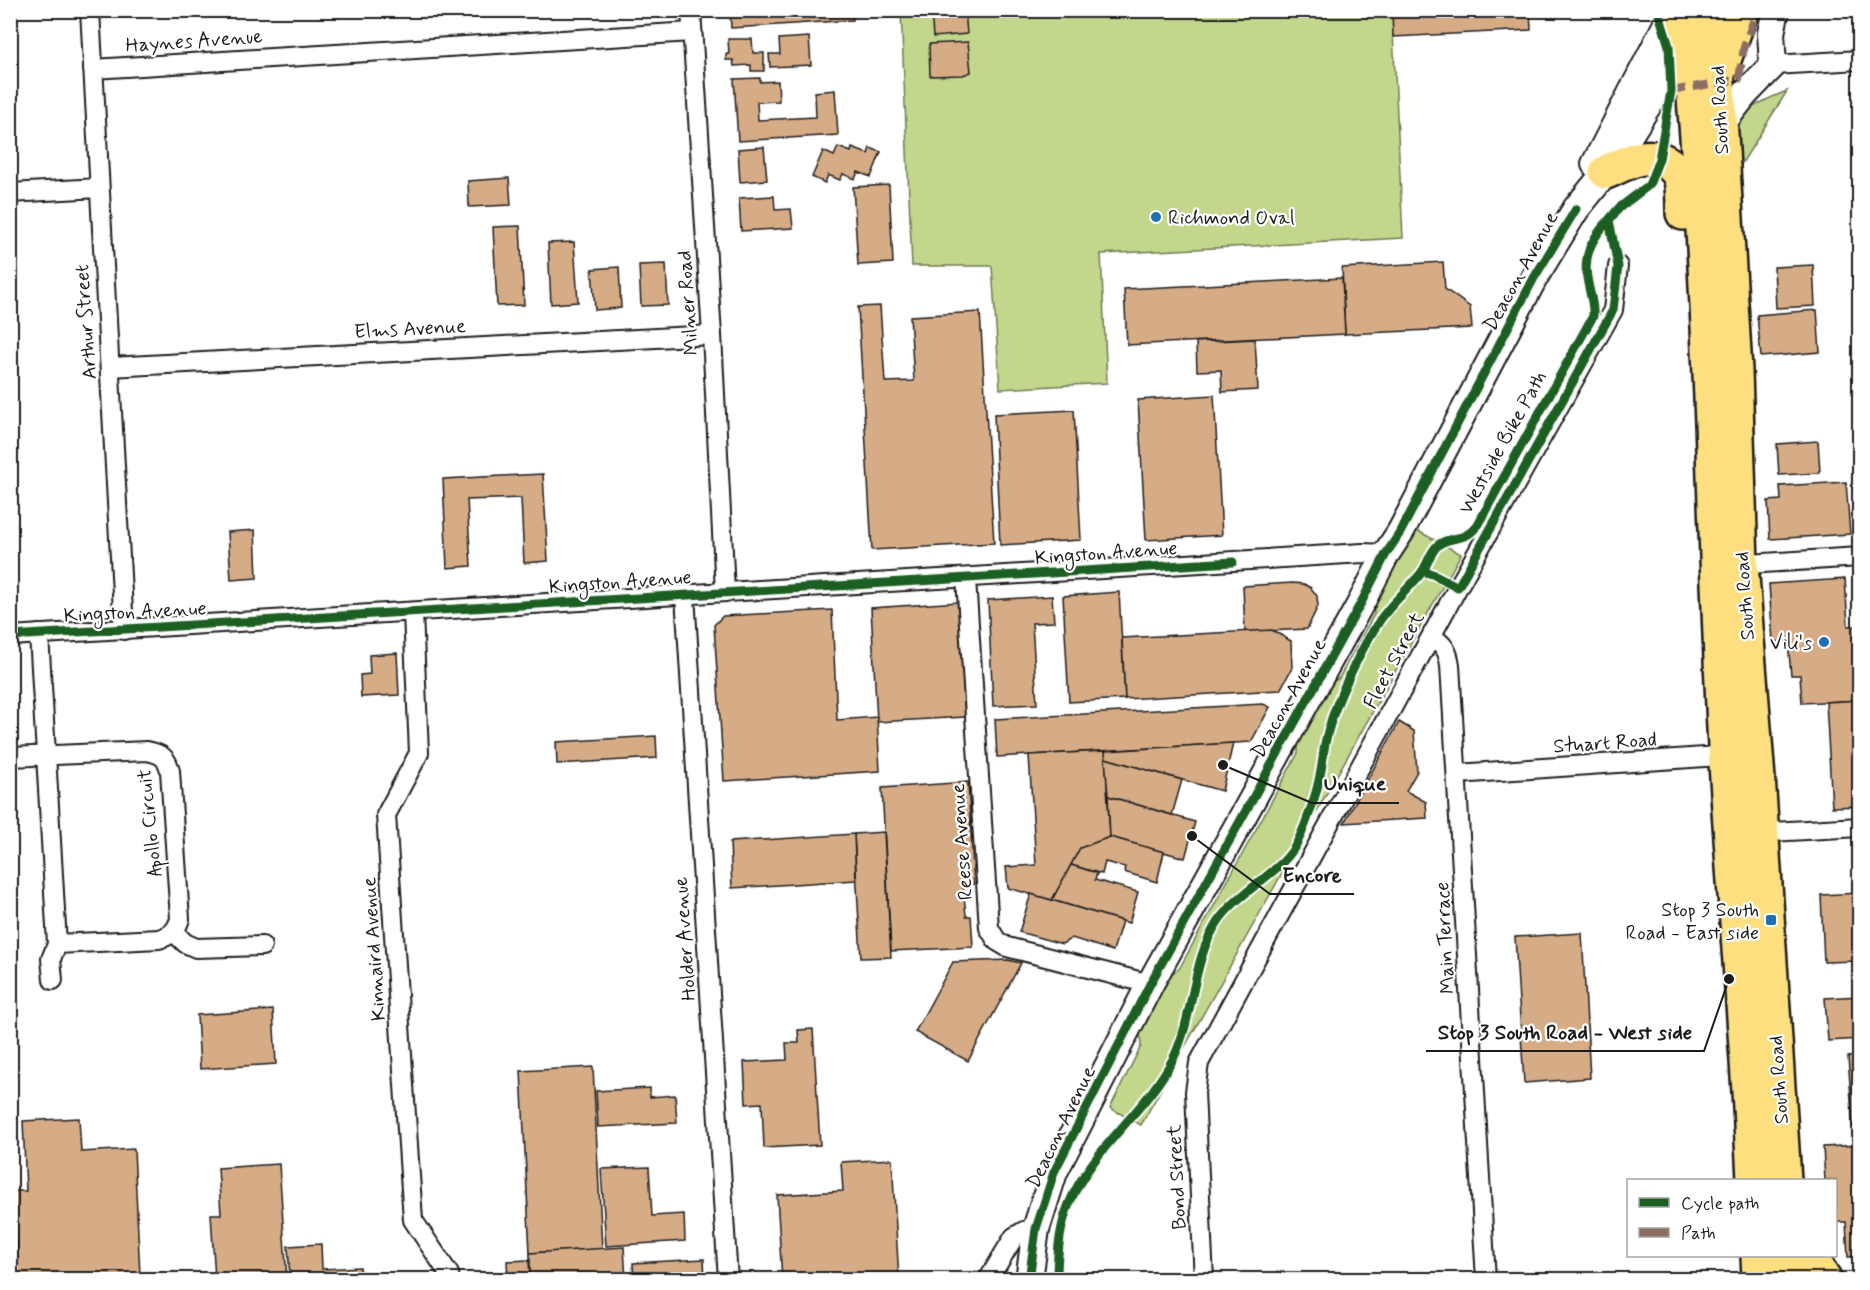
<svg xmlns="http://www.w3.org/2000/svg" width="1870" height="1290" font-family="Mynerve,sans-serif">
  <rect width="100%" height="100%" fill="#fff"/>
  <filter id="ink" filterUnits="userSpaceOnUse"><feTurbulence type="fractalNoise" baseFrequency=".0167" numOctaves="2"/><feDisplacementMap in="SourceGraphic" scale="12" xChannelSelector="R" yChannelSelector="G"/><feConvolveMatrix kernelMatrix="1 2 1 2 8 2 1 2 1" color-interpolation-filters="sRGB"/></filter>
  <g filter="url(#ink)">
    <!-- green -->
    <g fill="#c2d78c" stroke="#6f7a54" stroke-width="1.5">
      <path d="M901 11H1392L1403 238 1101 254 1107 383 1000 389 992 266H912Z"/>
      <path d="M1787 91 1739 168C1738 158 1734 145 1736 135 1740 108 1765 100 1787 91Z"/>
      <path d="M1416 530 1461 554 1141 1125 1110 1108 1141 1046 1140 1032 1167 976 1179 969 1298 753V738L1328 685 1339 678 1374 614V601Z"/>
    </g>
    <!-- building -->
    <g fill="#d6ac87" stroke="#1c1c1c" stroke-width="1.5">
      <path d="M730 10H852L853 20 731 28Z"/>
      <path d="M931 10H965L967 34 933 37Z"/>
      <path d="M1392 10H1530L1531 30 1393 37Z"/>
      <path d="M809 37 811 65 770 67 769 54H780L779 39Z"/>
      <path d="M728 39H752L753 53H764V71H751V65L734 66 733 60H726V54H729Z"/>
      <path d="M968 42 971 72 963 75 930 76 929 44Z"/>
      <path d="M760 78V82L778 81 779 101 757 102 758 120 816 117 815 92 835 90 838 135 738 141 734 79Z"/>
      <path d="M764 147 767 180 740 182 738 149Z"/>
      <path d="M838 147 851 152 852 148 868 154 870 148 881 152 871 177 858 172 855 179 843 174 840 180 828 175 825 183 812 177 823 151 834 156Z"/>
      <path d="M509 178 511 205 469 207 468 181Z"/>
      <path d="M889 185 893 263 858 265 853 187Z"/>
      <path d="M774 196 775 210 791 209 793 228 741 231 739 198Z"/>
      <path d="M520 226 524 305 497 306 493 227Z"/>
      <path d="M574 242 578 302 551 304 548 243Z"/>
      <path d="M1443 262 1445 289 1470 307 1472 328 1345 334 1342 268Z"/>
      <path d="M666 264 668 305 641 306 639 265Z"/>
      <path d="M1813 265 1815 306 1776 308 1774 267Z"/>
      <path d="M619 267 621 308 595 310 592 269Z"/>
      <path d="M1342 278 1345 334 1127 345 1124 289Z"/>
      <path d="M880 306 885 382 914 381 910 316 980 312 994 543 872 550 858 307Z"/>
      <path d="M1817 310 1820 352 1761 357 1757 315Z"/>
      <path d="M1255 339 1258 390 1222 392 1221 370 1197 371 1196 342Z"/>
      <path d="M1214 395 1222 535 1146 540 1138 400Z"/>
      <path d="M1074 410 1081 540 1000 545 994 414Z"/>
      <path d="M1818 441 1820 473 1779 475 1777 444Z"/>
      <path d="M543 474 548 561 524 563 521 498 467 500 471 566 447 568 443 479Z"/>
      <path d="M1846 482 1850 534 1770 539 1768 501 1781 500 1780 486Z"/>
      <path d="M255 530 257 578 231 580 228 532Z"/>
      <path d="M1845 579 1848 626H1860V700L1802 703 1800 675H1791L1788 641 1773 642 1769 584Z"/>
      <path d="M1293 583 1304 584 1311 588 1317 596 1318 606 1307 629 1245 632 1243 586Z"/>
      <path d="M1119 592 1125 699 1069 702 1063 596Z"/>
      <path d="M1052 596 1054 622 1032 623 1037 704 993 706 988 600Z"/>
      <path d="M959 602 965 717 877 722 871 608Z"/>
      <path d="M832 610 837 720 877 717 880 771 724 781 714 625 723 616Z"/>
      <path d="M1272 630 1291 641 1292 668 1280 690 1125 699 1122 638Z"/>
      <path d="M397 653 399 695 361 697 360 675 370 674 369 655Z"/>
      <path d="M1860 700V806L1832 807 1826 702Z"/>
      <path d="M1263 704 1270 707 1251 742 997 757 995 719Z"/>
      <path d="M1399 722 1414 731 1417 771 1406 791 1426 802 1427 818 1344 823Z"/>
      <path d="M656 736 657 758 557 764 556 742Z"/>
      <path d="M1233 743 1222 791 1105 758V751Z"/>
      <path d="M1105 751 1110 837 1080 848 1052 900 1008 888 1006 867 1036 865 1029 755Z"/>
      <path d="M1105 758 1182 780 1172 815 1108 796Z"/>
      <path d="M968 782 974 884H963L966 916H971L973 947 891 951 882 788Z"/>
      <path d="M1108 796 1195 822 1185 858 1110 837Z"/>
      <path d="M884 832 891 957 861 958 854 834Z"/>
      <path d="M854 834 856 880 732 888 730 842Z"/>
      <path d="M1110 837 1164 852 1157 882 1124 872 1125 867 1105 862 1102 874 1071 865 1080 848Z"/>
      <path d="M1071 865 1097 873 1095 880 1138 892 1129 923 1052 900Z"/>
      <path d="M1860 893V961L1824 962 1821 895Z"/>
      <path d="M1031 894 1122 921 1113 951 1072 938 1062 944 1019 932Z"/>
      <path d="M1582 933 1590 1078 1524 1083 1515 937Z"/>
      <path d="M1008 960 1021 963 968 1061 915 1032 953 962Z"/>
      <path d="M1860 996V1039L1828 1041 1825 998Z"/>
      <path d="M273 1010 276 1064 200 1069 197 1015Z"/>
      <path d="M813 1029 820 1145 764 1148 762 1103 746 1104 744 1062 787 1060 786 1043H799L798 1030Z"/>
      <path d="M1860 1056V1127H1853L1848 1057Z"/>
      <path d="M593 1067 602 1249 530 1253 521 1071Z"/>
      <path d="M650 1088V1097L675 1095 677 1123 598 1127 596 1091Z"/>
      <path d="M79 1118 81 1152 134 1149 140 1276 19 1280 14 1191H26L23 1121Z"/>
      <path d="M1860 1145V1256L1848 1257 1846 1222H1836V1180H1825L1823 1147Z"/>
      <path d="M892 1159 899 1280H782L777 1195 843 1191 841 1162Z"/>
      <path d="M279 1164 287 1280H215L211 1214H221L218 1168Z"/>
      <path d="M649 1167 652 1216 684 1214 685 1241 606 1246 601 1169Z"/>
      <path d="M321 1244 322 1269 360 1267 361 1280H290L288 1246Z"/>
      <path d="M624 1247 626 1280H530V1253Z"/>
      <path d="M704 1259 705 1280H634L633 1263Z"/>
      <path d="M529 1260 530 1280H508L507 1261Z"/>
    </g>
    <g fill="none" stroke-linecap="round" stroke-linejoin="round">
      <!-- street casing -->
      <g stroke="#1c1c1c" stroke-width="22">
        <g id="street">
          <path d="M90 10 124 630"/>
          <path d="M691 10 712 335 725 592"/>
          <path d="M1773 65 1860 60"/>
          <path d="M93 69 692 32"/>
          <path d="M10 193 99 188"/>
          <path d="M110 367 712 335"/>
          <path d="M1733 565 1860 557"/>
          <path d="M966 579 989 928 997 941 1007 947 1150 984"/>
          <path d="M685 595 728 1280"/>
          <path d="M413 613 419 753 386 815 413 1220 449 1274 450 1280"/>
          <path d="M39 634 57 944 51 959 53 980"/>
          <path d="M10 636 1363 553 1386 554"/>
          <path d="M1432 637C1444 644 1448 651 1450 665L1486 1280"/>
          <path d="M10 757 147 751C161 754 167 757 170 771L180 919C176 931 172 935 159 939L57 944"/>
          <path d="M1457 774 1734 755"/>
          <path d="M1753 833 1860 827"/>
          <path d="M174 932 185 943 196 948 262 946"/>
          <path d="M988 1280 1014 1237 1024 1231 1036 1229"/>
          <path d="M1204 1280 1195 1092 1199 1063 1458 587 1613 310 1618 266"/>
        </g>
      </g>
      <!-- secondary casing -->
      <g stroke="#1c1c1c" stroke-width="30">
        <g id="secondary">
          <path d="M1720 126 1744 95 1773 65 1771 33 1776 10"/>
          <path d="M1595 164 1674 10"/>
          <path d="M1029 1280 1036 1229 1054 1172 1150 984 1362 601 1386 554 1401 531 1534 278 1576 209 1606 172 1670 70 1684 29"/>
        </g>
      </g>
      <!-- highway casing -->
      <g stroke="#1c1c1c" stroke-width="38">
        <g id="highway">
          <path d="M1684 10C1686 40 1691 69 1694 98 1711 308 1714 518 1724 728 1732 879 1747 1029 1754 1180"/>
          <path d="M1711 10 1718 83 1735 370 1741 564 1759 791 1784 1180"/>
          <path d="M1722 65 1742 10"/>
          <path d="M1606 172C1626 163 1649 149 1669 164 1675 168 1679 173 1681 179 1683 190 1683 202 1683 213"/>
          <path d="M1758 1256 1759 1280"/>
          <path d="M1789 1256 1791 1280"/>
          <path d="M1810 1256 1825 1280"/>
        </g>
      </g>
      <!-- street -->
      <use href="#street" stroke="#fff" stroke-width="18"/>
      <!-- secondary -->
      <use href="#secondary" stroke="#fff" stroke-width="26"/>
      <!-- highway -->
      <use href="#highway" stroke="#fedf80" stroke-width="33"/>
      <!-- quiet -->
      <path stroke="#8d6e63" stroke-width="8" stroke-dasharray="15 8" stroke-linecap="butt" d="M1671 91 1739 79 1744 47 1757 10"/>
      <!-- cycleway casing -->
      <g stroke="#fff" stroke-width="13">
        <g id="cycleway">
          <path d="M1423 571 1435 575 1458 587 1613 310 1618 266 1609 220 1619 208 1649 185 1659 159 1671 91 1669 46 1659 14 1660 10"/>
          <path d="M10 636 1233 562"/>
          <path d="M1029 1280 1036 1229 1054 1172 1150 984 1362 601 1386 554 1401 531 1534 278 1576 209"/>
          <path d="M1057 1280C1057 1254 1059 1228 1069 1204 1092 1148 1147 1111 1174 1057 1195 1013 1191 960 1219 920 1239 892 1278 874 1294 848 1304 832 1317 793 1320 775 1323 763 1323 751 1326 739 1334 704 1360 650 1380 620 1393 601 1409 589 1422 572 1428 564 1430 552 1438 545 1452 534 1462 544 1477 526L1593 316C1594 305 1590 294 1588 283 1582 257 1591 239 1609 220"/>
        </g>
      </g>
      <!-- cycleway -->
      <use href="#cycleway" stroke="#1b5e20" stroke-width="9"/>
    </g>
  </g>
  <!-- markers -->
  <g fill="#1f6fb2" stroke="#fff" stroke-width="2">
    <circle cx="1156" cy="217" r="6"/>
    <circle cx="1824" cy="642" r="6"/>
    <rect x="1765" y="914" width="12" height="12" rx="3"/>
  </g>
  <g text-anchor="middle" stroke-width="4.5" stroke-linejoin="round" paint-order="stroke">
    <!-- street labels -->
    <g font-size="20" fill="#1c1c1c" stroke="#fff">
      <text transform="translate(194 40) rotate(-4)" y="7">Haynes Avenue</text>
      <text transform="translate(1719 110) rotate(-93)" y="7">South Road</text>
      <text transform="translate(1520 271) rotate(-61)" y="7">Deacon Avenue</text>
      <text transform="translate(687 303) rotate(-94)" y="7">Milner Road</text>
      <text transform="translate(85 322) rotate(-94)" y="7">Arthur Street</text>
      <text transform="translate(410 328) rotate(-3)" y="7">Elms Avenue</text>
      <text transform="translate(1502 442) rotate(-61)" y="7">Westside Bike Path</text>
      <text transform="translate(1106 552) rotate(-4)" y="7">Kingston Avenue</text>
      <text transform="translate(620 581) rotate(-4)" y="7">Kingston Avenue</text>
      <text transform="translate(1744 596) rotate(-94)" y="7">South Road</text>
      <text transform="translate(135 611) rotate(-3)" y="7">Kingston Avenue</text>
      <text transform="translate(1393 660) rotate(-62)" y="7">Fleet Street</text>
      <text transform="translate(1288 698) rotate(-61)" y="7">Deacon Avenue</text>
      <text transform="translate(1605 742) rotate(-4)" y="7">Stuart Road</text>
      <text transform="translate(149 823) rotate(-96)" y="7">Apollo Circuit</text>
      <text transform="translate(961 842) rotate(-94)" y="7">Reese Avenue</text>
      <text transform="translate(1444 938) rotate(-93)" y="7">Main Terrace</text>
      <text transform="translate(684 939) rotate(-94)" y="7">Holder Avenue</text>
      <text transform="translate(373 949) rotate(-94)" y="7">Kinnaird Avenue</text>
      <text transform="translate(1778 1080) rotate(-94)" y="7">South Road</text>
      <text transform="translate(1060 1127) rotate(-64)" y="7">Deacon Avenue</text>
      <text transform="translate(1176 1177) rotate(-93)" y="7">Bond Street</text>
    </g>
    <!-- poi labels -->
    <g font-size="20" fill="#1c1c1c" stroke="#fff" text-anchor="end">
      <text x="1168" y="224" text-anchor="start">Richmond Oval</text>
      <text x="1812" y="649">Vili's</text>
      <text x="1759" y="916">Stop 3 South<tspan x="1759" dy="23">Road - East side</tspan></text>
    </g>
  </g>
  <!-- callouts -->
  <path fill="none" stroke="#1c1c1c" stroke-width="2" d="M1223 765L1312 803H1399M1192 836L1270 894H1354M1729 979L1704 1051H1426"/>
  <g fill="#1c1c1c" stroke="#fff" stroke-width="2">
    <circle cx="1223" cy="765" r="6"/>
    <circle cx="1192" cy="836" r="6"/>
    <circle cx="1729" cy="979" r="6"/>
  </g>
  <g font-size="21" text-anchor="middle" font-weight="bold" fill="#1c1c1c" stroke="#fff" stroke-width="4.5" stroke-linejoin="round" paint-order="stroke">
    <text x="1355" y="790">Unique</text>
    <text x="1312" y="882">Encore</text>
    <text x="1565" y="1039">Stop 3 South Road - West side</text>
  </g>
  <!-- margin -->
  <rect width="1870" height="1290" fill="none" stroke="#fff" stroke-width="36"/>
  <rect x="18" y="18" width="1834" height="1254" fill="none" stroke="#1c1c1c" stroke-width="2" filter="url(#ink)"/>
  <!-- legend -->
  <rect x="1627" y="1179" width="210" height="78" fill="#ffffff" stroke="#a4a4a4" stroke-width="1.5"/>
  <rect x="1639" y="1198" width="30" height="9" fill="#1b5e20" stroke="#a4a4a4" stroke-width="1.5"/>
  <text x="1681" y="1209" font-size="18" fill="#1c1c1c">Cycle path</text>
  <rect x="1639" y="1228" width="30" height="9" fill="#8d6e63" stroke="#a4a4a4" stroke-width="1.5"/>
  <text x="1681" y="1239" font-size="18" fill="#1c1c1c">Path</text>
</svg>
